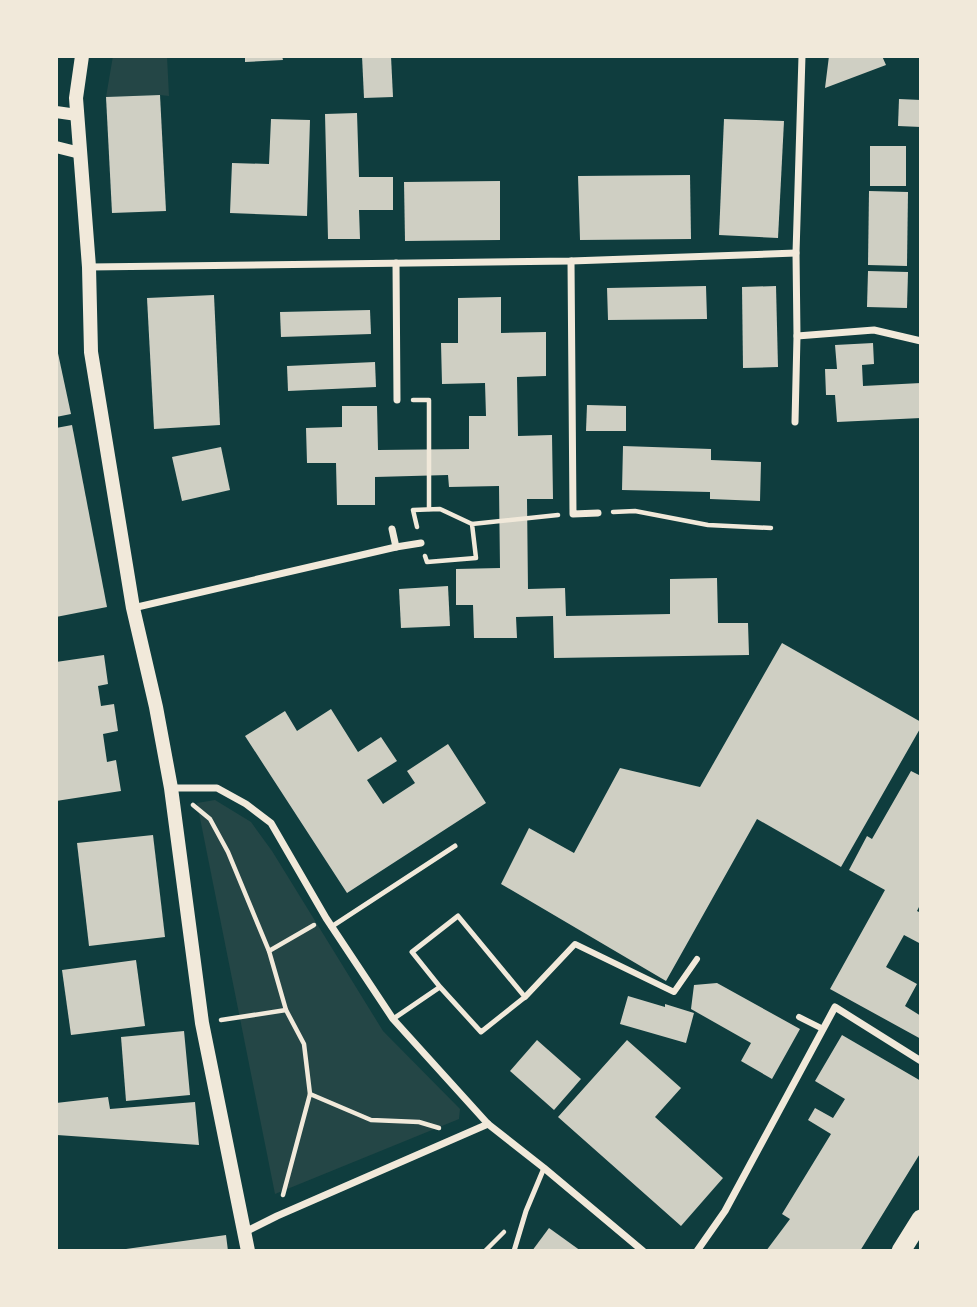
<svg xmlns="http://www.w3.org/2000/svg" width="977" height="1307" font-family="'Open Sans',sans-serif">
  <rect width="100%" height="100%" fill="#0f3d3e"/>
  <!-- green -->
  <g fill="#244646">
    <path d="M113 56H167L169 96 160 95 106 97Z"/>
    <path d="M215 800 251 822 272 851 383 1031 460 1109 459 1119 275 1194 197 803Z"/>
  </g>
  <!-- building -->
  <g fill="#cfcfc3">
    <path d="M245 56H282L283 60 245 62Z"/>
    <path d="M362 56H391L393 97 364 98Z"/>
    <path d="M829 56H852V57L855 56H882L886 65 825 88Z"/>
    <path d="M160 95 166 211 112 213 106 97Z"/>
    <path d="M899 99 921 100V127L898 126Z"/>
    <path d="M357 113 359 177H393V210H359L360 239H328L325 114Z"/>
    <path d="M271 119 310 120 307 216 230 213 232 163 269 164Z"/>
    <path d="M724 119 784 121 778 238 719 235Z"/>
    <rect x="870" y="146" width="36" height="40"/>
    <path d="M690 175 691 239 580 240 578 176Z"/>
    <path d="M500 181V240L405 241 404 182Z"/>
    <path d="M869 191 908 192 907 266 868 265Z"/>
    <path d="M868 271 908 272 907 308 867 307Z"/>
    <path d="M706 286 707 319 608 320 607 288Z"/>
    <path d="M776 286 778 367 743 368 742 287Z"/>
    <path d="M214 295 220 425 154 429 147 298Z"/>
    <path d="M501 297V333L546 332V376L517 377 518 436 552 435 553 499H527L528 589 565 588 566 616 670 614V579L717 578 718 623H748L749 655 554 658 553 616 516 617 517 638H474L473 605H456V569L500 568 499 486 449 487 448 475 375 477V505H337L336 463H307L306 428 342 427V406H377L378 450 469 449V416H486L485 383 442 384 441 343H458V298Z"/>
    <path d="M370 310 371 334 281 337 280 312Z"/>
    <path d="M873 343 874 364 862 365 863 386 921 383V418L837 422 835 395H826L825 369H837L835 345Z"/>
    <path d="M56 344 71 414 56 417Z"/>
    <path d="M375 362 376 387 288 391 287 366Z"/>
    <path d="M587 405 626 406V431H586Z"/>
    <path d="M72 425 107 607 56 617V428Z"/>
    <path d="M623 446 711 449V460L761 462 760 501 710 499V492L622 490Z"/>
    <path d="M221 447 230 490 182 501 172 457Z"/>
    <path d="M448 586 450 626 401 628 399 589Z"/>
    <path d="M782 643 921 722V727L841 867 757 819 666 981 501 884 529 828 574 853 620 768 700 787Z"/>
    <path d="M104 655 108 684 98 686 101 706 114 704 118 731 103 734 107 762 116 760 121 791 56 801V662Z"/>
    <path d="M331 709 358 752 381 737 397 761 367 780 383 804 415 783 407 771 448 744 486 803 347 893 245 736 285 711 297 731Z"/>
    <path d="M911 771 921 776V861L919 865 921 866V903L917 911 921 913V944L904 935 886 967 917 984 905 1006 921 1016V1039L830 989 885 890 849 870 867 836 872 839Z"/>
    <path d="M153 835 165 937 89 946 77 843Z"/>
    <path d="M136 960 145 1026 71 1035 62 970Z"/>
    <path d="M717 983 800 1029 772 1079 741 1061 751 1043 691 1009 694 985Z"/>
    <path d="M628 996 665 1007V1004L694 1013 686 1043 620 1024Z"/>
    <path d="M184 1031 190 1095 126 1101 121 1037Z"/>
    <path d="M842 1035 921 1081V1152L860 1251H766L790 1219 782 1214 831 1134 808 1120 815 1108 833 1118 845 1099 815 1081Z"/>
    <path d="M537 1040 581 1079 554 1110 510 1071Z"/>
    <path d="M627 1040 681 1088 655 1117 723 1178 681 1226 558 1117Z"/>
    <path d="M108 1097 110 1109 195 1102 199 1145 57 1135 56 1103Z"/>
    <path d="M549 1228 581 1251H532Z"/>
    <path d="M226 1235 228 1251H126V1249Z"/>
  </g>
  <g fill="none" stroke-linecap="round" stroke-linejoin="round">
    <!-- path -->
    <g stroke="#f1e9da" stroke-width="4.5">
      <path d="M413 400H429V509"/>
      <path d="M613 512 635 511 708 525 771 528"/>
      <path d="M417 527 413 510 440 509 472 524"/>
      <path d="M425 556 427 562 476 558 472 524 558 515"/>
      <path d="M193 805 210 819 228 852 269 951 286 1010 304 1044 310 1094 283 1195"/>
      <path d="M269 951 314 925"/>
      <path d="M221 1020 286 1010"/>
      <path d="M310 1094 371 1120 419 1122 439 1128"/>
      <path d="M485 1251 504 1232"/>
    </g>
    <!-- service -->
    <g stroke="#f1e9da" stroke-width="5">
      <path d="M331 927 455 846"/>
      <path d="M393 1019 440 987 412 952 458 916 525 997 481 1032 440 987"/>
      <path d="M514 1251 526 1211 544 1168"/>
    </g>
    <!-- pedestrian -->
    <g stroke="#f1e9da" stroke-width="6">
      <path d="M525 997 575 944 674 992 697 959"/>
      <path d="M799 1017 823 1029"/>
    </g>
    <!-- minor -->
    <g stroke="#f1e9da" stroke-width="7">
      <path d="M571 261 573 514 598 513"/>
      <path d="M396 263 397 400"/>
      <path d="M89 267 571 261 796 253"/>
      <path d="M797 336 874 330 921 341"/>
      <path d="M795 422 797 336 796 253 802 56"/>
      <path d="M392 529 396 547"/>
      <path d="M133 608 396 547 421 543"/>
      <path d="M171 788H217L246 804 271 823 326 918 393 1019 488 1124 544 1168 643 1251"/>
      <path d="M245 1232 277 1216 488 1124"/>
      <path d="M697 1251 725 1211 835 1007 921 1061"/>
    </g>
    <!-- tertiary -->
    <g stroke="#f1e9da" stroke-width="12">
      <path d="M56 112 77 115"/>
      <path d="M56 147 80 153"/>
    </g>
    <!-- secondary -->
    <path stroke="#f1e9da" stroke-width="14" d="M82 56 76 98 89 267 91 352 133 608 156 707 171 788 202 1023 248 1251"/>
    <!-- trunk -->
    <path stroke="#f1e9da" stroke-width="19" d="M901 1251 921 1219"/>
  </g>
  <!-- border -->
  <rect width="977" height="1307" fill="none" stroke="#f1e9da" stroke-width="116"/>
</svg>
